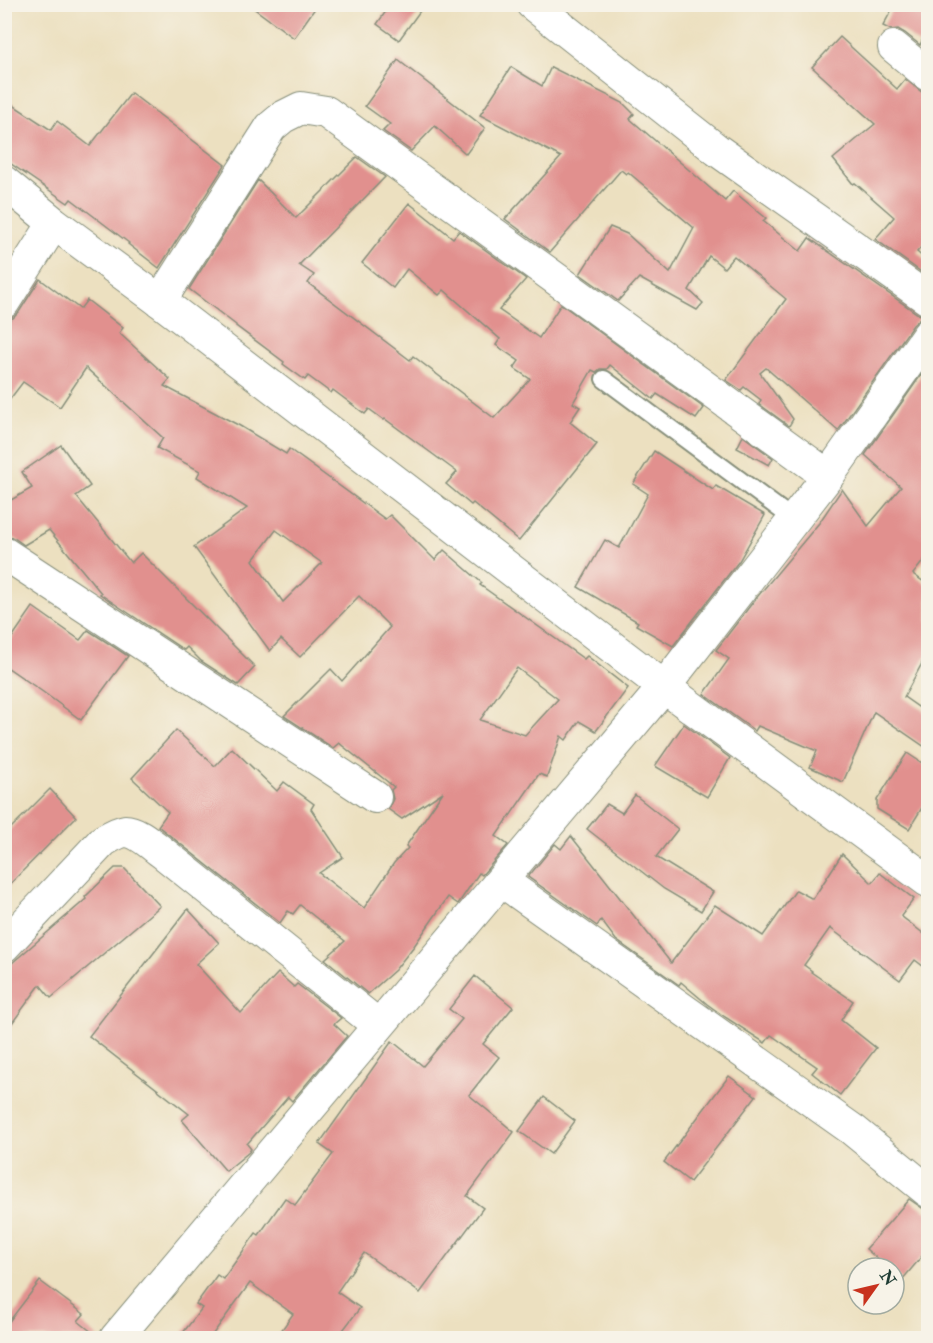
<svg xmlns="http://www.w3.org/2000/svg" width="933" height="1343" font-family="'IM FELL Double Pica',serif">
  <rect width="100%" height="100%" fill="#f7f3e8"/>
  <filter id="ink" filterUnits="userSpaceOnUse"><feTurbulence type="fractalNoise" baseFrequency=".0167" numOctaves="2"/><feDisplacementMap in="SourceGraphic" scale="12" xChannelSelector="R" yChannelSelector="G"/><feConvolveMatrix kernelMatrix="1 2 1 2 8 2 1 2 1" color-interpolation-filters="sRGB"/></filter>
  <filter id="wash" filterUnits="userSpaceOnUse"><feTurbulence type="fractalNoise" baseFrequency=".008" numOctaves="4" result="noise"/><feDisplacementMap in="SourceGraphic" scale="24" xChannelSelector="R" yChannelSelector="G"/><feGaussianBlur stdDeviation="1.35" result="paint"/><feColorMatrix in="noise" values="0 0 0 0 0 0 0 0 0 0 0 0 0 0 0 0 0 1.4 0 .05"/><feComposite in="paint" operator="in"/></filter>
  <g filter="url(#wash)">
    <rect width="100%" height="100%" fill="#ece0c0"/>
    <g id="blocks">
      <!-- building -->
      <g fill="#e1908e" fill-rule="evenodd">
        <path d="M248 4H318L294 38Z"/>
        <path d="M391 4H425L399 40 377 24Z"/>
        <path d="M895 4H928V28L920 45 905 33 898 29 891 30 883 26Z"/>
        <path d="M840 37 897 89 905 79 928 97V239L917 252 928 262V269L924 274 875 239 894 217 855 183 853 184 833 159 875 124 812 67Z"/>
        <path d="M398 60 485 128 466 154 435 126 411 151 383 131 390 124 365 106Z"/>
        <path d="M511 67 542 86 551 67 623 103 634 114 630 119 725 201 733 191 766 218 763 221 800 251 809 238 918 314 928 317 920 319 913 325 838 431 766 368 760 373 793 419 789 426 759 404 761 400 744 387 741 390 726 380 786 299 734 256 724 268 709 256 689 290 703 303 697 310 639 278 618 301 580 274 610 227 627 234 670 273 694 228 628 172 626 174 621 170 550 252 505 219 561 157 480 115Z"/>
        <path d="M131 93 225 165 159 268 128 244 129 243 71 199 68 203 4 159V99L51 130 57 121 90 146Z"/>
        <path d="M357 157 385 177 299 265 314 275 308 283 410 360 413 356 494 418 530 379 514 368 519 361 496 345 500 339 444 290 439 295 407 269 393 288 362 263 409 203 453 238 459 231 526 279 499 310 539 338 561 304 704 408 696 419 657 394 653 399 610 365 607 369H600L596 372 592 370 573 403 580 407 570 422 597 444 519 541 473 503 471 505 446 484 457 472 385 419 384 420 369 409 365 414 333 390 331 393 308 376 305 380 283 364 284 362 236 326V325L189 289 258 180 296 218Z"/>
        <path d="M40 279 80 309 87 300 123 328 119 333 170 379 164 386 240 426 286 454 289 449 385 519 390 515 435 560 444 550 482 583 480 585 584 659 587 656 628 688 596 731 579 721 566 740 561 736 547 777 539 774 496 836 508 845 482 875 479 873 458 904 448 897 414 946 395 970 368 994 325 959 345 941 300 905 293 914 288 911 280 923 158 826 168 812 132 778 176 730 215 766 232 748 277 791 284 782 314 804 311 809 343 857 319 873 364 908 394 863 408 848 406 846 443 792 402 819 388 809 393 799 391 790 394 787 339 743 333 748 284 716 331 669 342 681 390 627 359 596 300 657 281 639 270 651 194 547 247 508 197 477 200 471 157 448 163 438 86 368 60 407 23 382 4 407V320L13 318 19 312ZM276 530 322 563 283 602 253 560ZM517 668 558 699 525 735 480 720Z"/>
        <path d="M928 365V555L913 574 928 585V652L904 697 928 714V749L874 712 843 782 810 767 817 751 758 726 755 731 704 694 729 659 716 650 753 602 819 523 842 489 868 526 901 487 865 455Z"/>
        <path d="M743 436 773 458 769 465 737 448Z"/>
        <path d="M61 445 90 486 76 496 131 563 141 553 255 667 238 685 201 661 187 647 184 650 100 594 101 593 49 530 24 545 14 538 4 535V504L32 488 22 472Z"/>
        <path d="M654 451 713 490 716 486 765 515 739 561 673 646 636 625 638 622 578 587 605 540 619 548 648 494 633 484Z"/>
        <path d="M33 607 80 640 88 630 128 656 81 720 43 692 4 665V649Z"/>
        <path d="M684 724 730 758 707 797 655 766Z"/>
        <path d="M907 753 928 767V798L909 829 877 809V800Z"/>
        <path d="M50 789 76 817 4 890V835Z"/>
        <path d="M635 795 678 829 656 857 713 892 701 911 664 889 587 829 607 804 622 813Z"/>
        <path d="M571 836 671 963 715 905 763 936 796 890 813 899 842 854 872 883 880 873 914 899 901 916 928 937V970L915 960 900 980 830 928 804 965 812 971 811 972 853 1001 841 1020 876 1048 840 1095 812 1073 817 1067 771 1035 765 1043 725 1017 707 1004 681 982 679 985 616 940 601 920 597 926 528 877 555 844 561 849Z"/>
        <path d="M115 868H124L160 906 51 998 40 985 4 1034V970L86 899 85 897Z"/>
        <path d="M188 909 219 943 196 964 241 1013 278 973 294 987 297 984 341 1018 334 1024 347 1036 292 1101 288 1097 247 1144 251 1149 249 1152 226 1171 182 1120 189 1114 89 1036Z"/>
        <path d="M475 976 513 1007 483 1044 499 1057 469 1095 514 1132 467 1196 483 1208 420 1293 364 1253 337 1292 360 1308 337 1338H276L293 1314 250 1283 210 1338H179L202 1308 196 1304 217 1275 223 1279 256 1233 259 1235 285 1198 295 1205 333 1154 319 1144 392 1041 423 1066 462 1019 449 1009Z"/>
        <path d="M729 1076 756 1096 690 1182 664 1162Z"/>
        <path d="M544 1097 575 1121 551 1154 519 1131Z"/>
        <path d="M909 1199 928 1212V1249L902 1280 894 1273V1268H888L866 1249Z"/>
        <path d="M40 1281 84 1314 78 1321 98 1337 99 1338H4V1328Z"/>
      </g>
    </g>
  </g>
  <g filter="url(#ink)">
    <use href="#blocks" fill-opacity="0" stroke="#868e7a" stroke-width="1.5"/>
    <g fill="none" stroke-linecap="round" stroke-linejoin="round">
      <!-- lane casing -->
      <g stroke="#868e7a" stroke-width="20">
        <path id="lane" d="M604 379 793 519"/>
      </g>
      <!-- street casing -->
      <g stroke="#868e7a" stroke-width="34">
        <g id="street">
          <path d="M532 4 717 150 928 299"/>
          <path d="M894 47 928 75"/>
          <path d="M4 182 54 223 160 301 664 687 928 881"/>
          <path d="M160 301 271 127 283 117 301 108 326 112 828 476"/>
          <path d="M4 302 54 223"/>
          <path d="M4 553 375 797"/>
          <path d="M502 881 853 1130 928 1191"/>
          <path d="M4 946 103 841C110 837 118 832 125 831 138 831 153 846 163 853L378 1025"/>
          <path d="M116 1338 664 687 828 476 928 335"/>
        </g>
      </g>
      <!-- lane -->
      <use href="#lane" stroke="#fff" stroke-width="16"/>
      <!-- street -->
      <use href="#street" stroke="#fff" stroke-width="32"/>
    </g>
  </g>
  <!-- margin -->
  <rect width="933" height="1343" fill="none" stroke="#f7f3e8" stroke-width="24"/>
  <!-- north arrow -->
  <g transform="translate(876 1286) rotate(56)"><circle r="28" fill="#f7f3e8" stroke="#a1aaa0" stroke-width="1.5"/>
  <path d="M0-4.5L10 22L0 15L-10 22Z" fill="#c8321e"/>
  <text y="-9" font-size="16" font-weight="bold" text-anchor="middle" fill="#1f3d34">N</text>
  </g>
</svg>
